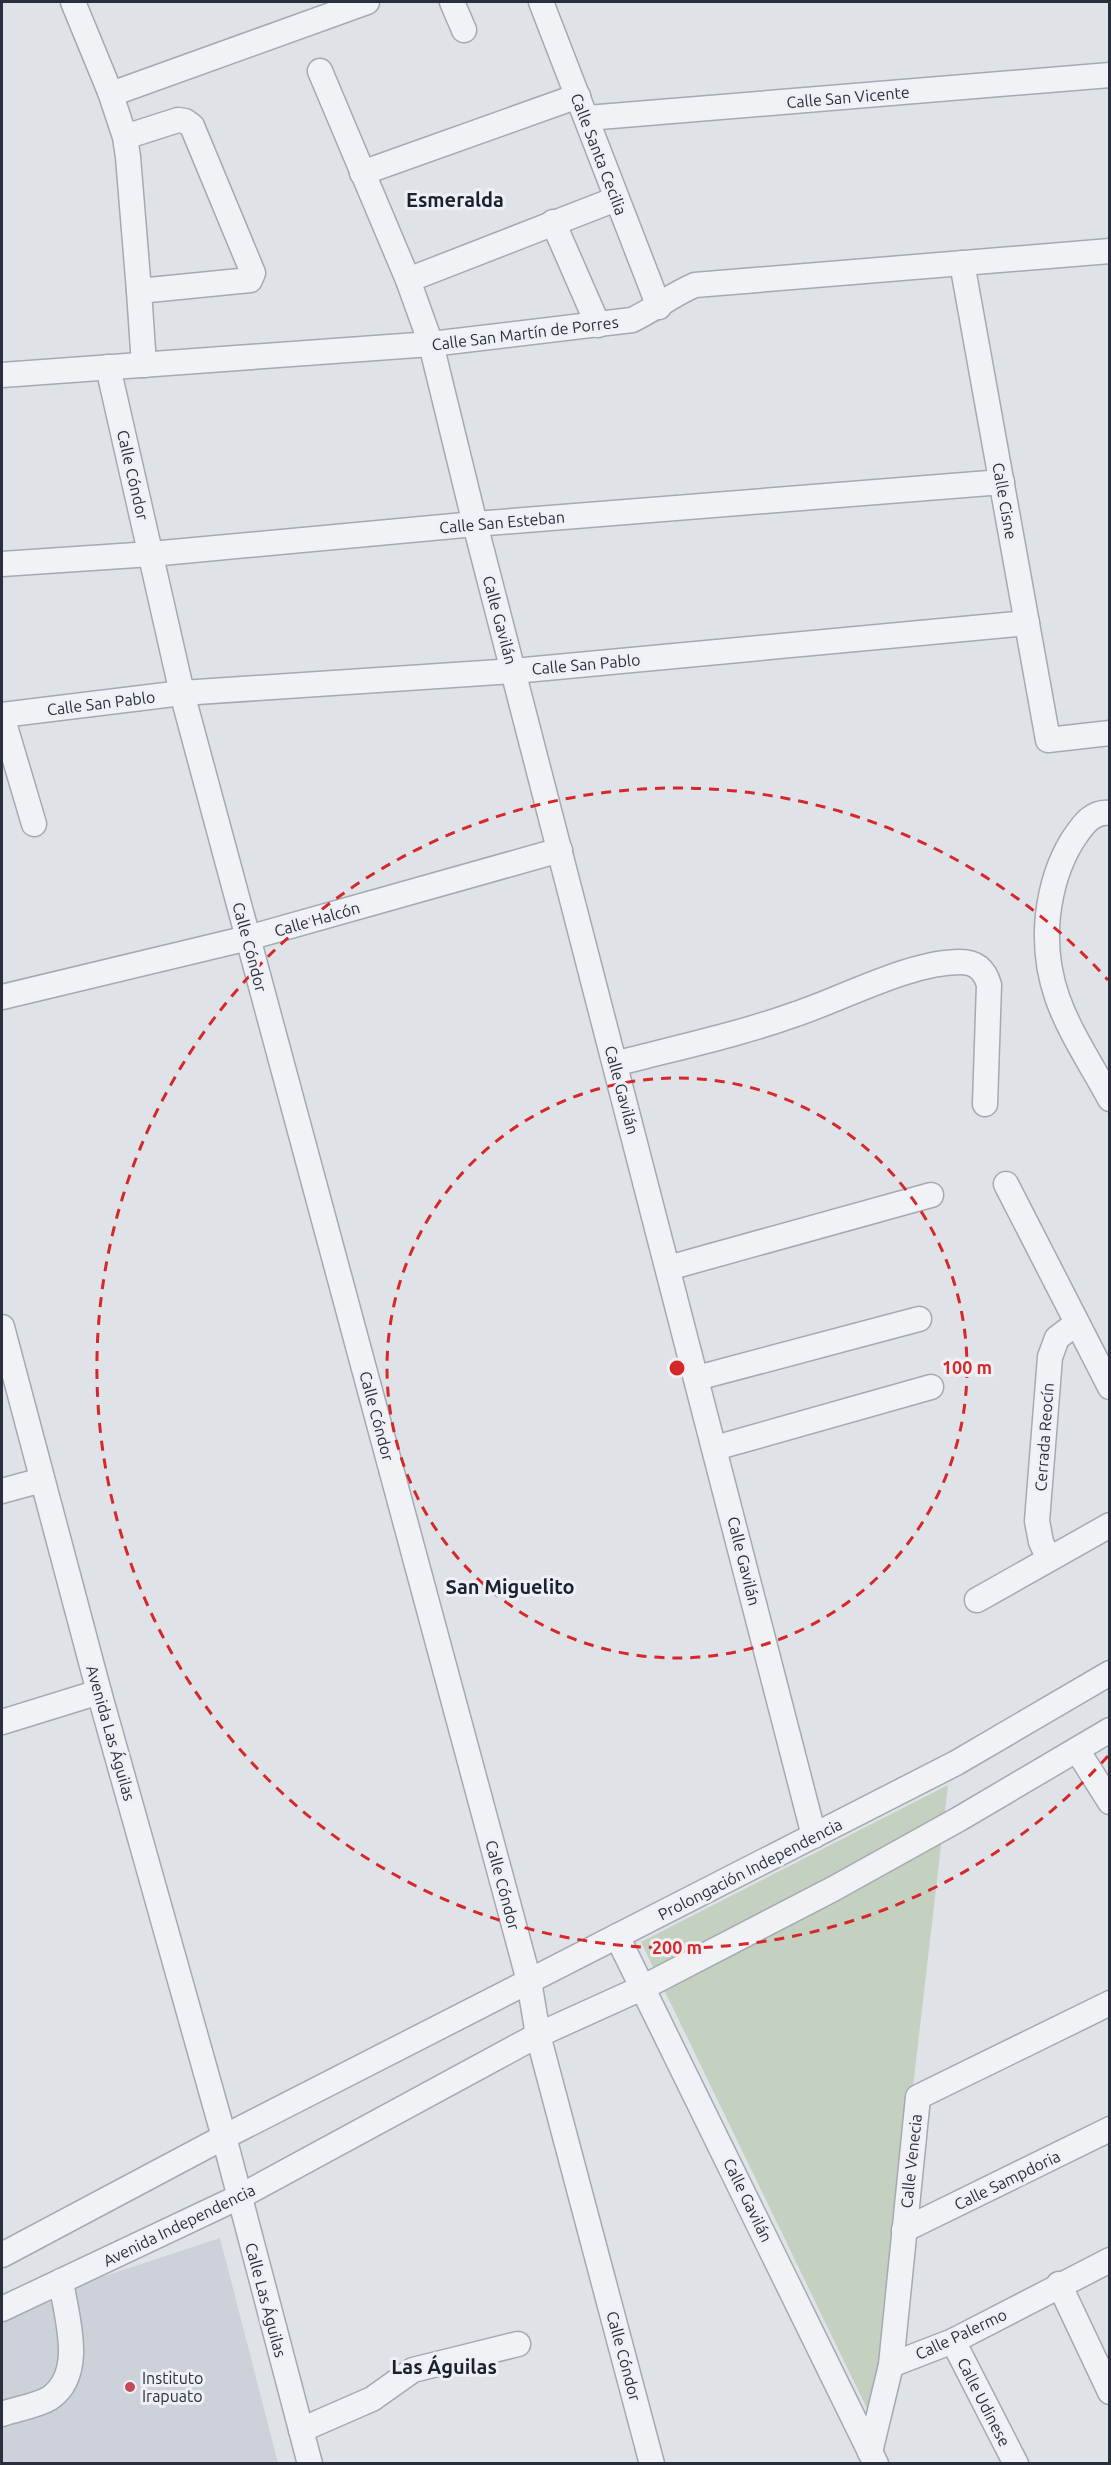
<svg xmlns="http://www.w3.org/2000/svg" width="1111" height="2465" font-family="Ubuntu,sans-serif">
  <rect width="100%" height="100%" fill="#dfe2e7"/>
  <!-- built -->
  <path fill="#cdd1d9" d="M220 2238 278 2463H2V2310Z"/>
  <!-- green -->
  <path fill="#c4d0c0" d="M948 1785 874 2423 641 1942Z"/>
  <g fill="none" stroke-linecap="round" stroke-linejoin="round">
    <!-- minor casing -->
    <g stroke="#a5a9b1" stroke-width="27">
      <g id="minor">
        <path d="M73 2 110 92H117L367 2"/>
        <path d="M452 2 464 30"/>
        <path d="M541 2 659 307"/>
        <path d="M320 71 408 280 431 344 475 524 814 1836"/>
        <path d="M110 92 125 137 128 157 139 291 250 280 253 273 192 126 185 121 178 120 125 137"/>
        <path d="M587 118 1110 75"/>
        <path d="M362 173 578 96"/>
        <path d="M553 222 598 325"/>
        <path d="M962 263 1048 740 1110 733"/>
        <path d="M408 280 616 199"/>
        <path d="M139 291 144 365"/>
        <path d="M108 367 182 693 529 1981 538 2035 652 2464"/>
        <path d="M2 375 431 344 632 320C655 309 673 294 695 285L1110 251"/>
        <path d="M2 564 151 554 475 524 1002 482"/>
        <path d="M2 715 182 693 514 671 1027 623"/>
        <path d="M2 716 34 824"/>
        <path d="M1110 813C1091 810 1081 828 1072 841 1058 864 1051 889 1048 915 1040 992 1075 1035 1110 1099"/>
        <path d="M2 997 248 938 560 850"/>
        <path d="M615 1064C675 1048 738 1035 796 1014 844 998 910 962 960 962 977 962 985 971 989 985L985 1104"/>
        <path d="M1006 1184 1110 1387"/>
        <path d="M668 1268 931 1195"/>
        <path d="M2 1327 99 1692 224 2137 310 2464"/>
        <path d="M697 1378 919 1319"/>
        <path d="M715 1448 931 1387"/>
        <path d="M2 1491 42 1480"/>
        <path d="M1049 1559 1041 1542 1037 1521 1050 1357 1057 1338 1077 1323"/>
        <path d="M977 1600 1110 1525"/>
        <path d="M2 1722 99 1692"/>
        <path d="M1077 1750 1110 1802"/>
        <path d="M617 1936 876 2464"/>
        <path d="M904 2230 1110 2129"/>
        <path d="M2 2255 224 2137 956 1763 1110 1673"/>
        <path d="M1059 2284 1110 2392"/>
        <path d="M2 2309 239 2197 538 2035 644 1987 833 1889 959 1819 1110 1730"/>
        <path d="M953 2341 1016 2464"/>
        <path d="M891 2365 953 2341 1110 2260"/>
        <path d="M2 2414C16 2409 37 2406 50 2398 86 2373 66 2316 61 2281"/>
        <path d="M301 2430 372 2399 413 2370 518 2344"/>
        <path d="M870 2452 891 2365 918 2097 1110 2003"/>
      </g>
    </g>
    <!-- minor -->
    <use href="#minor" stroke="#f1f2f6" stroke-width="24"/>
  </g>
  <!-- distance rings -->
  <g fill="none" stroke="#d62828" stroke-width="3" stroke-dasharray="10 8">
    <circle cx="677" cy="1368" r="290"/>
    <path d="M1108 1756A580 580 0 1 1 1108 980"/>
  </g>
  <!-- markers -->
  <circle fill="#c54a58" stroke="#eef0f5" stroke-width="2" cx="130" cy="2387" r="6"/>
  <g text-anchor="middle" stroke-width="6" stroke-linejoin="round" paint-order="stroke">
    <!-- street labels -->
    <g font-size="16" fill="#292f3d" stroke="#eef0f5">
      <text transform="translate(848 97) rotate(-5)" y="6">Calle San Vicente</text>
      <text transform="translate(599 154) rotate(69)" y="6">Calle Santa Cecilia</text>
      <text transform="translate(525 333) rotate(-7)" y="6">Calle San Martín de Porres</text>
      <text transform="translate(133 475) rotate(77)" y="6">Calle Cóndor</text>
      <text transform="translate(1005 501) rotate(80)" y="6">Calle Cisne</text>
      <text transform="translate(502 522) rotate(-5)" y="6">Calle San Esteban</text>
      <text transform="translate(500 620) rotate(75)" y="6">Calle Gavilán</text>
      <text transform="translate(586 664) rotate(-5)" y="6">Calle San Pablo</text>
      <text transform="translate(101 703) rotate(-7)" y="6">Calle San Pablo</text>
      <text transform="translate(317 919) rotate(-16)" y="6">Calle Halcón</text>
      <text transform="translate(250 947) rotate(75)" y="6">Calle Cóndor</text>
      <text transform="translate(622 1090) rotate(75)" y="6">Calle Gavilán</text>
      <text transform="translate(377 1416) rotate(75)" y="6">Calle Cóndor</text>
      <text transform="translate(1044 1437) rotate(-86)" y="6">Cerrada Reocín</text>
      <text transform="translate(744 1561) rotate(76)" y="6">Calle Gavilán</text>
      <text transform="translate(111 1733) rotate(74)" y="6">Avenida Las Águilas</text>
      <text transform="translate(750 1869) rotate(-27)" y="6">Prolongación Independencia</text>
      <text transform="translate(503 1885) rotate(75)" y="6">Calle Cóndor</text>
      <text transform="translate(911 2161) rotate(-84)" y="6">Calle Venecia</text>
      <text transform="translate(1007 2180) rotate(-26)" y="6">Calle Sampdoria</text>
      <text transform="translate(748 2200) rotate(64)" y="6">Calle Gavilán</text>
      <text transform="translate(179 2225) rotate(-26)" y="6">Avenida Independencia</text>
      <text transform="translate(266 2300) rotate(75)" y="6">Calle Las Águilas</text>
      <text transform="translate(961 2334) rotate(-25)" y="6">Calle Palermo</text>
      <text transform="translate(624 2356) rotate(75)" y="6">Calle Cóndor</text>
      <text transform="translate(984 2402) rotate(63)" y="6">Calle Udinese</text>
    </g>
    <!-- poi labels -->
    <g font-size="16" fill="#292f3d" stroke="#eef0f5" text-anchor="start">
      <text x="142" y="2384">Instituto<tspan x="142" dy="18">Irapuato</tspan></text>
    </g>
    <!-- quarter labels -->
    <g font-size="20" font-weight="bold" fill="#1b212e" stroke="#eef0f5">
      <text x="455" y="207">Esmeralda</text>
      <text x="510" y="1594">San Miguelito</text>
      <text x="444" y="2374">Las Águilas</text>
    </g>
  </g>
  <circle cx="677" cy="1368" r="9" fill="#d62828" stroke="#eef0f5" stroke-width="3"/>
  <g font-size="18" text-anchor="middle" font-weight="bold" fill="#d62828" stroke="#eef0f5" stroke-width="6" stroke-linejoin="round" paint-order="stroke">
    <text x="967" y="1374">100 m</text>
    <text x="677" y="1954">200 m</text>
  </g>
  <!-- border -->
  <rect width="1111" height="2465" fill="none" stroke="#292f3d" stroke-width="6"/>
</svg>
